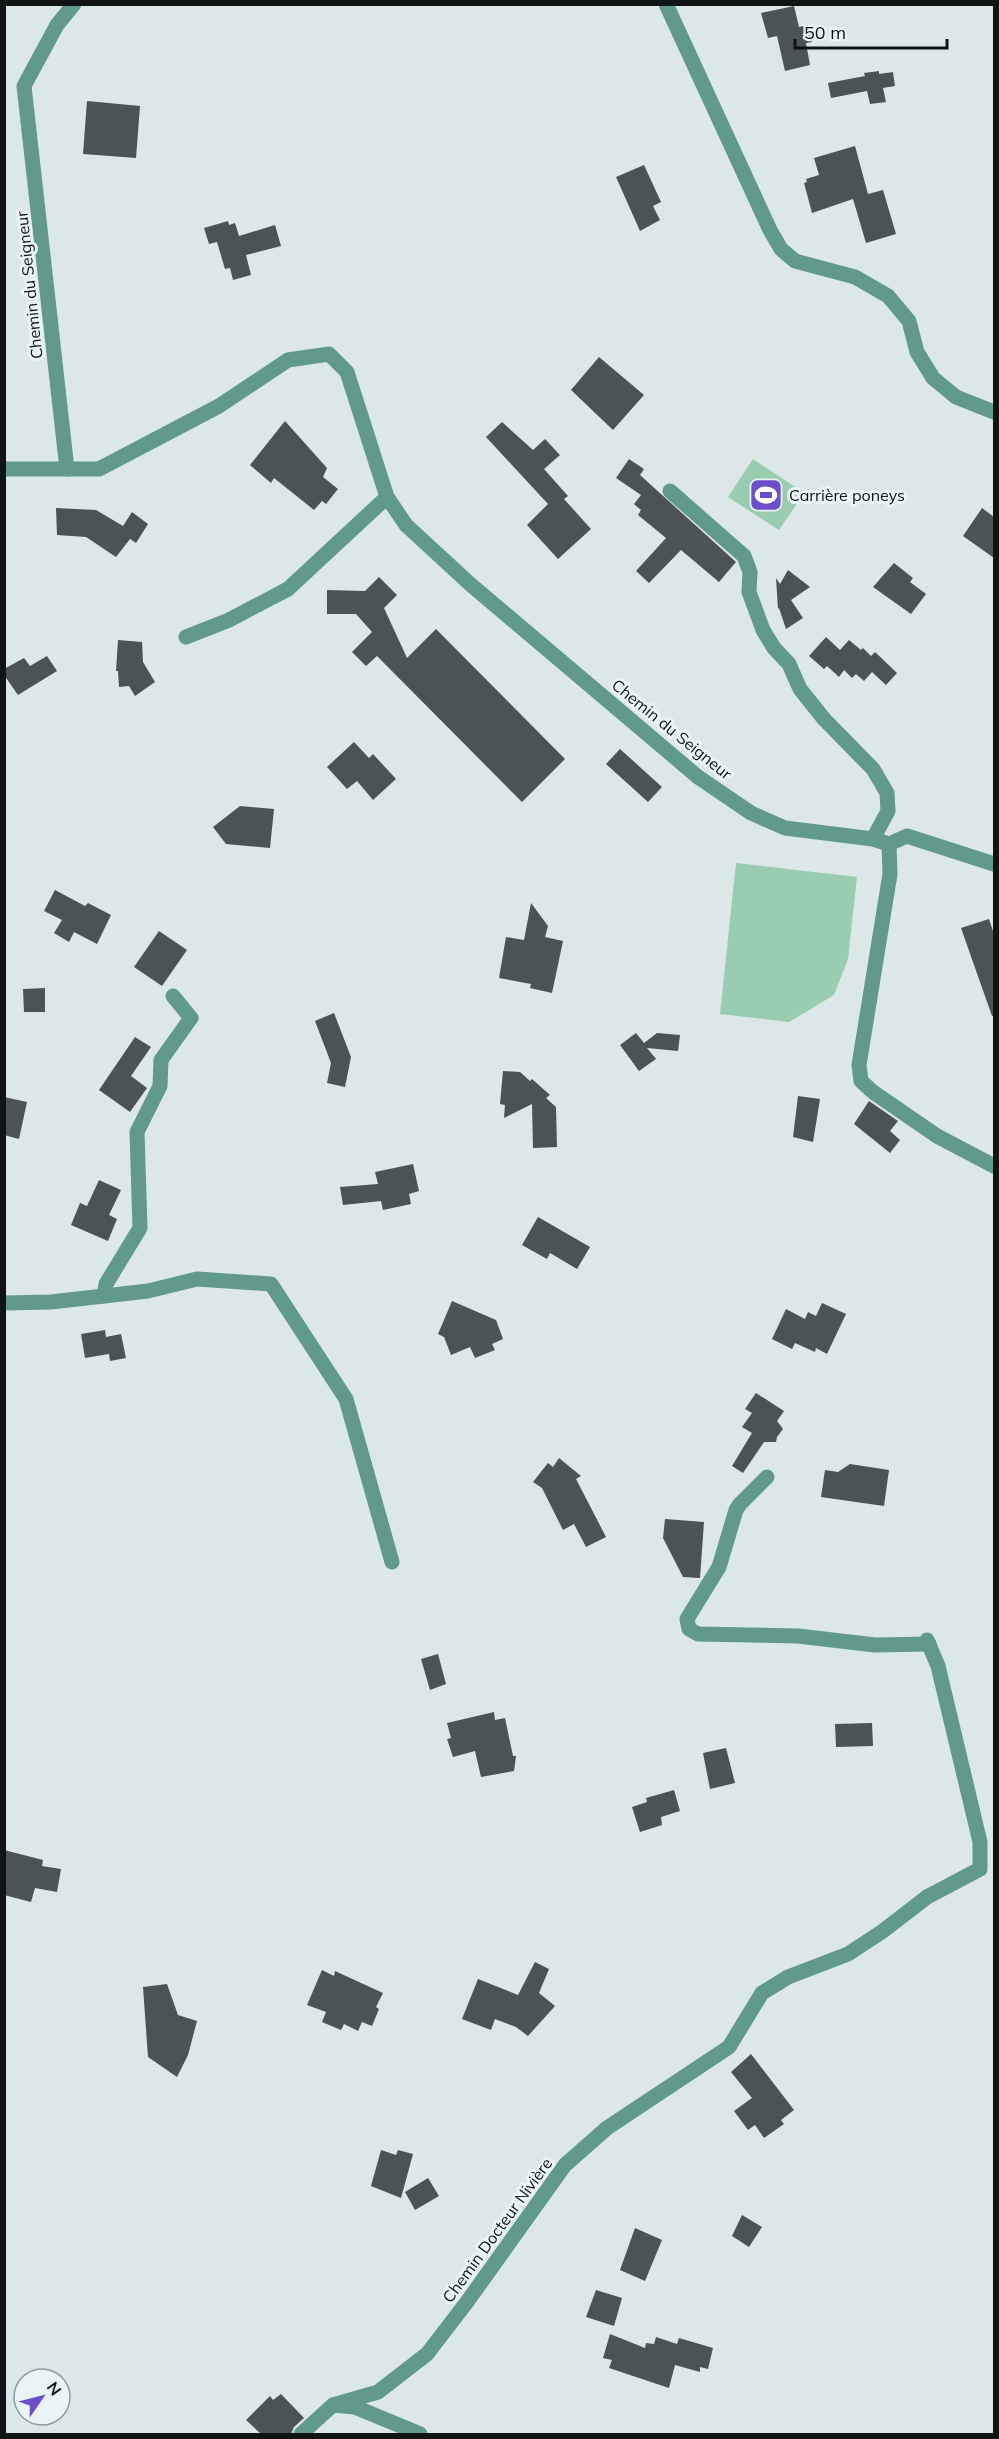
<svg xmlns="http://www.w3.org/2000/svg" width="999" height="2439" font-family="Mulish,sans-serif">
  <rect width="100%" height="100%" fill="#dce7e7"/>
  <!-- green -->
  <g fill="#99ccb1">
    <path d="M753 459 804 493 779 530 728 497Z"/>
    <path d="M736 863 857 877 848 959 834 995 789 1022 720 1014Z"/>
  </g>
  <!-- building -->
  <g fill="#4b5356">
    <path d="M794 6 799 27 809 25 812 42 806 43 810 65 785 71 777 36 768 38 761 13Z"/>
    <path d="M879 71V74L893 72 895 86 883 88 886 102 870 104 867 91 831 98 828 83 865 76 864 73Z"/>
    <path d="M87 101 140 106 136 158 83 154Z"/>
    <path d="M855 146 868 194 883 190 896 234 866 243 853 199 812 213 804 183 807 182 806 179 819 175 814 158Z"/>
    <path d="M644 165 661 202 653 206 660 220 640 231 616 177Z"/>
    <path d="M228 221 229 225 235 223 239 236 275 225 281 246 246 255 251 275 233 280 230 268 225 269 217 242 209 244 204 228Z"/>
    <path d="M599 357 644 395 613 430 571 390Z"/>
    <path d="M285 421 327 468 323 477 338 489 326 504 322 501 314 510 274 478 271 483 250 465Z"/>
    <path d="M502 422 533 450 545 439 560 455 544 469 568 496 564 499 591 529 558 559 527 525 548 504 486 437Z"/>
    <path d="M629 459 644 469 640 475 736 562 719 582 681 550 649 583 636 571 666 538 638 515 641 510 634 504 641 495 616 478Z"/>
    <path d="M56 508 96 510 123 526 132 512 148 524 136 543 130 539 116 557 86 537 57 535Z"/>
    <path d="M982 508 994 517V558L963 536Z"/>
    <path d="M894 563 913 578 910 582 926 594 911 614 873 587Z"/>
    <path d="M788 570 810 587 791 600 803 618 786 629 779 608 778 609 776 578 780 584Z"/>
    <path d="M379 577 397 595 384 608 407 658 436 629 565 759 522 802 377 656 366 666 352 652 372 632 356 614H327V590L365 591Z"/>
    <path d="M826 637 840 650 849 640 861 650 863 648 871 656 875 652 897 673 886 685 872 672 864 681 856 674 852 678 844 670 839 677 827 666 824 669 809 656Z"/>
    <path d="M118 640 142 642 143 662 155 682 135 696 129 686 119 687 118 671H116Z"/>
    <path d="M47 656 57 671 18 695 4 675V669L24 658 30 666Z"/>
    <path d="M354 742 369 758 373 754 396 779 373 800 357 781 347 789 327 767Z"/>
    <path d="M620 749 662 787 648 802 606 764Z"/>
    <path d="M240 806 274 809 270 848 226 844 213 827Z"/>
    <path d="M55 890 85 906 88 903 111 915 97 944 74 932 69 942 54 933 62 920 44 911Z"/>
    <path d="M531 903 548 926 545 937 563 941 552 993 530 988 531 984 499 978 506 937 524 940Z"/>
    <path d="M989 919 994 934V1016H992L961 928Z"/>
    <path d="M159 931 187 950 162 986 134 967Z"/>
    <path d="M45 988V1012H24L23 989Z"/>
    <path d="M334 1013 351 1057 345 1087 327 1083 331 1063 315 1021Z"/>
    <path d="M636 1033 644 1043 657 1033 680 1035 678 1051 647 1048 656 1059 639 1071 620 1045Z"/>
    <path d="M135 1037 151 1047 131 1076 147 1088 130 1112 99 1090Z"/>
    <path d="M503 1071 520 1072 530 1081 532 1079 550 1095 546 1098 556 1107 557 1147 533 1148 532 1104 504 1118 505 1105 500 1104Z"/>
    <path d="M798 1096 820 1099 813 1142 793 1137Z"/>
    <path d="M4 1097 27 1102 19 1139 4 1135Z"/>
    <path d="M869 1101 898 1121 890 1131 900 1140 890 1153 854 1124Z"/>
    <path d="M413 1164 419 1191 409 1194 411 1204 383 1210 381 1201 343 1205 340 1187 378 1184 375 1172Z"/>
    <path d="M99 1180 121 1190 109 1215 117 1219 108 1241 71 1225 80 1203 87 1206Z"/>
    <path d="M538 1217 590 1247 577 1269 550 1253 547 1259 522 1245Z"/>
    <path d="M452 1301 496 1320 503 1339 492 1344 495 1350 475 1358 470 1347 451 1355 444 1337 438 1334Z"/>
    <path d="M822 1303 846 1314 827 1354 816 1348 815 1352 795 1343 792 1349 772 1339 786 1309 805 1319 808 1312 816 1316Z"/>
    <path d="M105 1330 106 1337 121 1334 126 1358 110 1361 109 1354 85 1358 81 1334Z"/>
    <path d="M756 1393 784 1411 777 1421 783 1429 777 1437 776 1442H764L743 1473 732 1466 752 1433 742 1427 752 1413 745 1409Z"/>
    <path d="M559 1458 581 1476 576 1479 606 1537 586 1547 574 1524 563 1530 542 1488 533 1482 548 1463 553 1467Z"/>
    <path d="M850 1464 889 1470 884 1506 821 1497 825 1470 838 1472Z"/>
    <path d="M665 1519 704 1522 700 1578 683 1577 663 1538Z"/>
    <path d="M438 1654 446 1684 430 1690 421 1659Z"/>
    <path d="M494 1712 495 1720 505 1718 513 1756H516L514 1771 481 1777 475 1751 453 1757 447 1739 451 1738 447 1723Z"/>
    <path d="M872 1723 873 1746 836 1747 835 1724Z"/>
    <path d="M726 1748 735 1783 710 1789 703 1753Z"/>
    <path d="M674 1790 680 1811 661 1817 662 1825 640 1832 632 1807 647 1802 646 1798Z"/>
    <path d="M4 1850 43 1860 42 1866 61 1869 57 1892 35 1888 31 1902 4 1895Z"/>
    <path d="M535 1962 549 1969 539 1993 555 2006 528 2036 516 2027 495 2019 491 2030 462 2019 478 1979 518 1995Z"/>
    <path d="M322 1970 334 1976 335 1971 383 1993 376 2007 379 2009 372 2026 362 2022 358 2031 344 2024 341 2030 322 2022 326 2012 307 2005Z"/>
    <path d="M167 1984 178 2015 197 2021 188 2055 177 2077 148 2057 143 1987Z"/>
    <path d="M751 2054 794 2110 781 2120 784 2124 764 2138 755 2125 748 2130 734 2111 752 2098 731 2072Z"/>
    <path d="M381 2150 396 2155 398 2150 413 2154 401 2198 371 2186Z"/>
    <path d="M428 2178 439 2196 415 2210 405 2192Z"/>
    <path d="M742 2215 762 2227 749 2247 732 2236Z"/>
    <path d="M635 2228 662 2240 645 2281 620 2270Z"/>
    <path d="M596 2290 622 2298 614 2326 586 2317Z"/>
    <path d="M610 2334 645 2348 646 2343 654 2344 656 2337 677 2344 679 2338 713 2348 708 2369 700 2367V2372L675 2365 669 2388 609 2368 612 2360 603 2358Z"/>
    <path d="M281 2394 304 2418 294 2427 291 2434H261L246 2420 270 2396 273 2400Z"/>
  </g>
  <g fill="none" stroke-linecap="round" stroke-linejoin="round">
    <!-- minor -->
    <g stroke="#61998d" stroke-width="15">
      <path d="M666 4 770 230 781 249 795 261 855 277 888 296 909 321 917 352 933 378 956 397 994 412"/>
      <path d="M4 469H99L219 406 288 360 329 354 347 372 387 497 406 525 470 584 698 777 751 813 785 828 873 839 889 844 907 836 994 864"/>
      <path d="M67 469 24 86 57 25 74 4"/>
      <path d="M670 491 744 556 750 572 749 592 763 630 774 648 789 664 800 689 824 719 873 769 887 793 888 811 873 839"/>
      <path d="M186 637 229 620 288 589 387 497"/>
      <path d="M889 844 890 874 859 1065 861 1081 873 1092 937 1136 994 1166"/>
      <path d="M104 1296 106 1284 140 1228 137 1132 160 1086 161 1060 191 1018 173 996"/>
      <path d="M4 1303 51 1302 148 1291 197 1279 271 1284 346 1399 392 1562"/>
      <path d="M767 1477 740 1504 736 1510 719 1567 687 1619 689 1629 698 1634 798 1636 875 1645 929 1644"/>
      <path d="M333 2405 378 2392 427 2354 467 2302 565 2165 607 2128 729 2047 762 1993 788 1977 848 1954 883 1931 927 1897 980 1869V1842L938 1666 927 1640"/>
      <path d="M301 2434 333 2405 355 2407 420 2434"/>
    </g>
  </g>
  <!-- icons -->
  <defs>
    <g id="stadium-square" transform="scale(1.725)"><rect x="-9" y="-9" width="18" height="18" rx="4" fill="#6b4fc9" stroke="#e9f4f4"/><path d="M0-5a6.5 5 0 1 0 0 10a6.5 5 0 1 0 0-10ZM-3.5-1.8h7v3.6h-7Z" fill="#fff"/></g>
  </defs>
  <g fill-rule="evenodd">
    <use href="#stadium-square" x="766" y="495"/>
  </g>
  <g text-anchor="middle" stroke-width="6" stroke-linejoin="round" paint-order="stroke">
    <!-- street labels -->
    <g font-size="16" fill="#101414" stroke="#e9f4f4">
      <text transform="translate(29 285) rotate(-96)" y="6">Chemin du Seigneur</text>
      <text transform="translate(672 729) rotate(39)" y="6">Chemin du Seigneur</text>
      <text transform="translate(497 2230) rotate(-54)" y="6">Chemin Docteur Nivière</text>
    </g>
    <!-- poi labels -->
    <g font-size="16" fill="#101414" stroke="#e9f4f4" text-anchor="start">
      <text x="789" y="501">Carrière poneys</text>
    </g>
  </g>
  <!-- border -->
  <rect width="999" height="2439" fill="none" stroke="#101414" stroke-width="12"/>
  <!-- north arrow -->
  <g transform="translate(42 2397) rotate(55)"><circle r="28" fill="#e9f4f4" stroke="#929a9a" stroke-width="1.5"/>
  <path d="M0-4.5L10 22L0 15L-10 22Z" fill="#6b4fc9"/>
  <text y="-9" font-size="16" font-weight="bold" text-anchor="middle" fill="#101414">N</text>
  </g>
  <!-- scale -->
  <path d="M795 39v9h152v-9" fill="none" stroke="#101414" stroke-width="3"/>
  <text x="804" y="39" font-size="18" fill="#101414" stroke="#e9f4f4" stroke-width="4.5" paint-order="stroke">50 m</text>
</svg>
